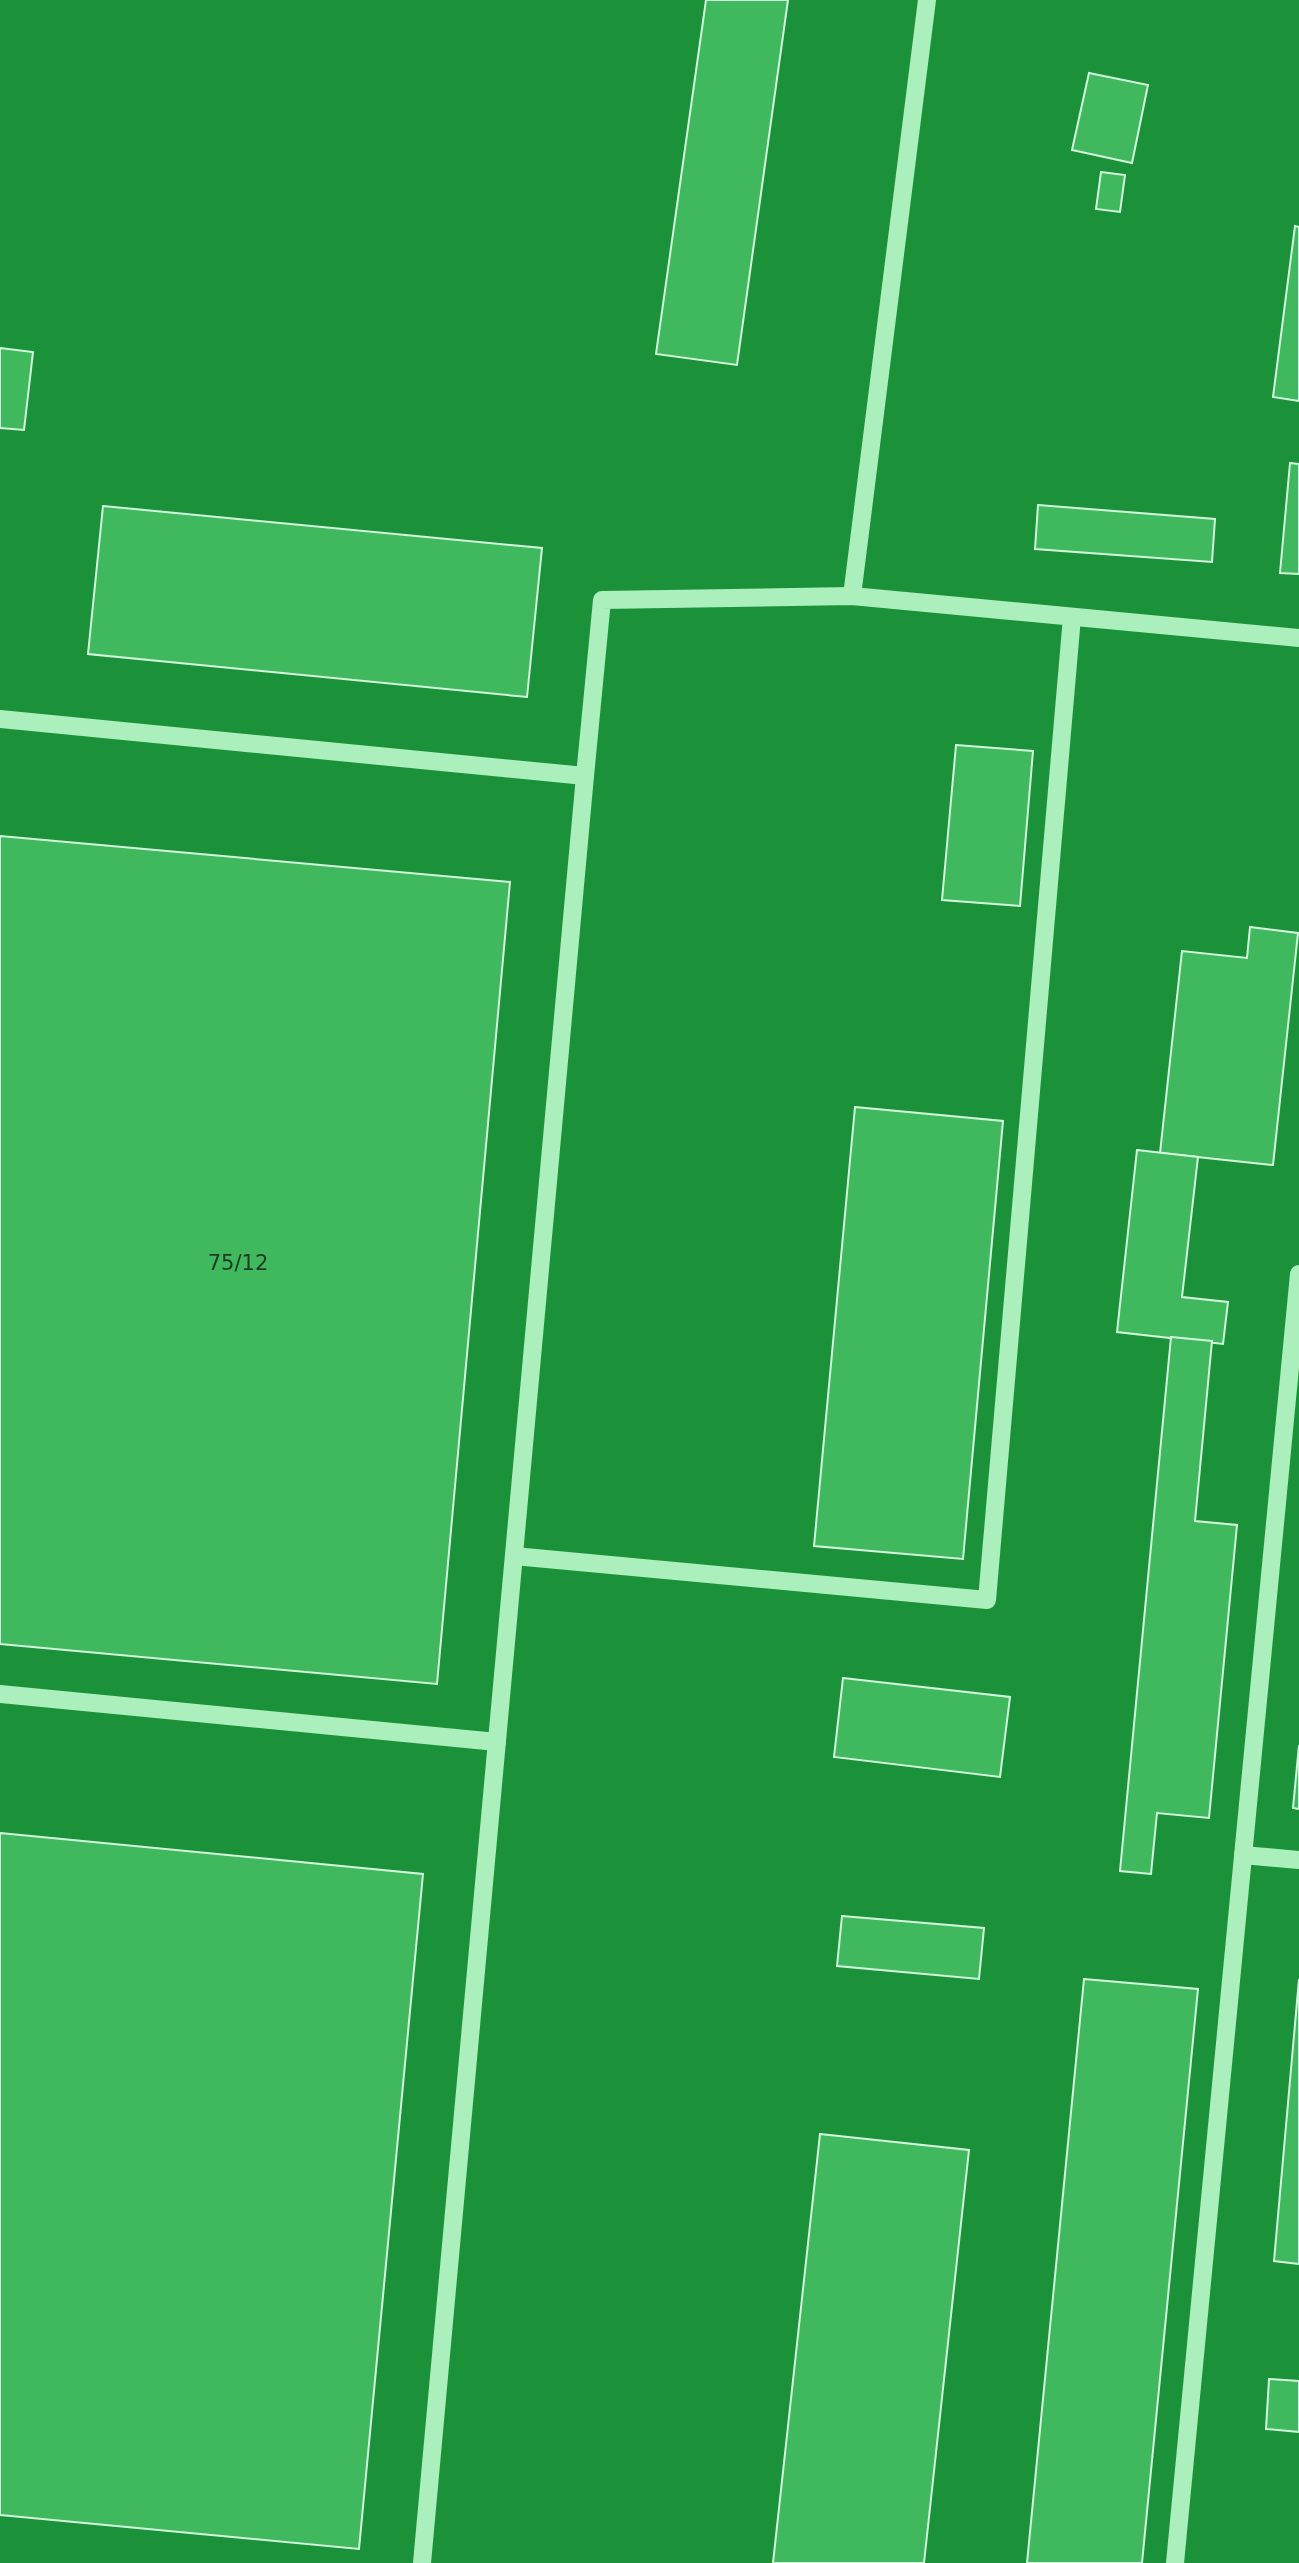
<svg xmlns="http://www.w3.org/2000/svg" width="1299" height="2563" font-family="'DejaVu Sans',sans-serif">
  <rect width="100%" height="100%" fill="#1b923a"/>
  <!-- building -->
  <g fill="#3fb85e" stroke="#d2fadc" stroke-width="2">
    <path d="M706 0H788L737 365 656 354Z"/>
    <path d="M1089 73 1148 85 1132 163 1072 150Z"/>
    <path d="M1101 172 1125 175 1120 212 1096 209Z"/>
    <path d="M1295 226 1299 227V401L1273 397Z"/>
    <path d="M0 348 33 352 24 430 0 428Z"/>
    <path d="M1290 463 1299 464V574L1280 573Z"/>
    <path d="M1038 505 1215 519 1212 562 1035 549Z"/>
    <path d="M103 506 542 548 527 697 88 654Z"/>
    <path d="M956 745 1033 751 1020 906 942 900Z"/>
    <path d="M0 836 510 882 437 1684 0 1644Z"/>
    <path d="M1250 927 1298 933 1273 1165 1160 1153 1182 951 1247 958Z"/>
    <path d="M855 1107 1003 1121 963 1559 814 1546Z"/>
    <path d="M1137 1150 1198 1157 1182 1297 1228 1302 1223 1344 1117 1332Z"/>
    <path d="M1171 1337 1212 1341 1195 1521 1237 1525 1209 1818 1157 1813 1151 1874 1120 1871Z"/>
    <path d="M843 1678 1010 1697 1000 1777 834 1757Z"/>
    <path d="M1299 1745V1809L1293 1808Z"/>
    <path d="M0 1833 423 1874 359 2549 0 2515Z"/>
    <path d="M842 1916 984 1928 979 1979 837 1966Z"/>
    <path d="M1084 1979 1198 1989 1142 2563H1027Z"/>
    <path d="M1299 1979V2264L1274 2261Z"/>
    <path d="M820 2134 969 2150 924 2563H773Z"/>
    <path d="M1269 2379 1299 2381V2432L1266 2429Z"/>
  </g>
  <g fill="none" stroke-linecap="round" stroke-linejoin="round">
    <!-- service -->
    <g stroke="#abefbc" stroke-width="18">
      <path d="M852 596 927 0"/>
      <path d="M0 719 585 776 602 600 852 596 1299 638"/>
      <path d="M514 1556 987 1600 1072 617"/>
      <path d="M0 1694 497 1742"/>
      <path d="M1243 1855 1299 1860"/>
      <path d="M422 2563 585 776"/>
      <path d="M1175 2563 1299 1274"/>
    </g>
  </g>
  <g text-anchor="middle" stroke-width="6" stroke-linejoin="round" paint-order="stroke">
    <!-- number labels -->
    <g font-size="21" fill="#1c3b24">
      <text x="238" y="1270">75/12</text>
    </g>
  </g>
</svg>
